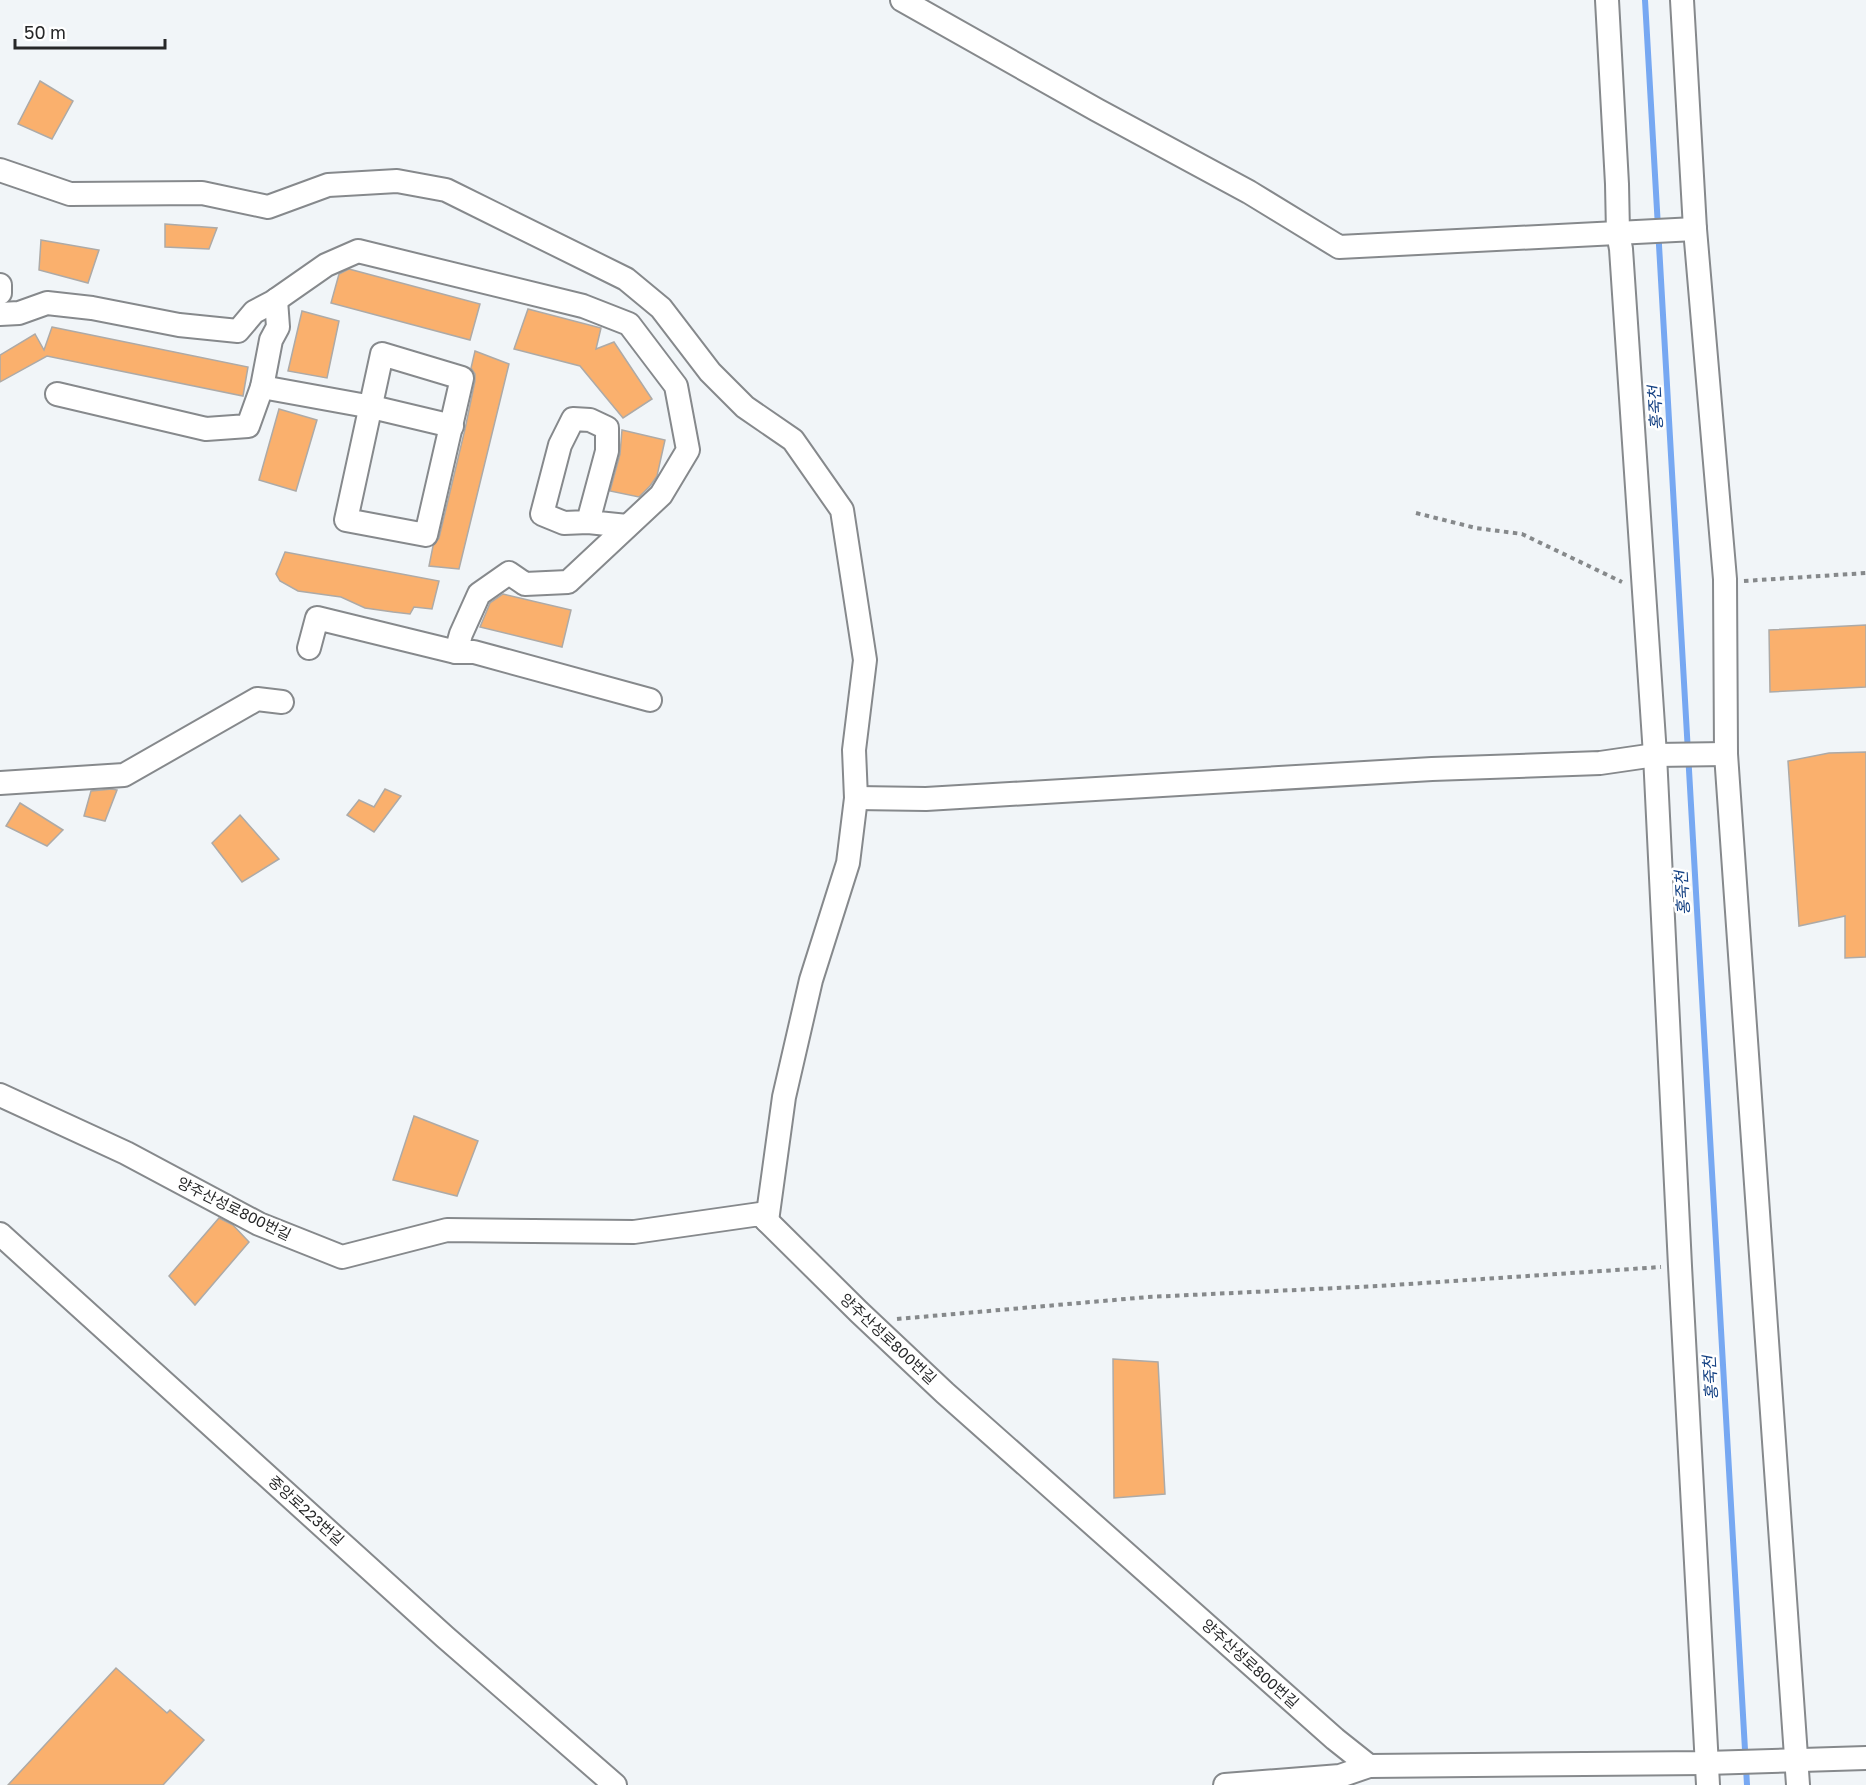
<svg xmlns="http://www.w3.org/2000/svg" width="1866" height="1785" font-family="'Golos Text','Noto Sans KR',sans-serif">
  <rect width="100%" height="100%" fill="#f1f5f8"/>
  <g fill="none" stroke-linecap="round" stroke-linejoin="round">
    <!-- stream -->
    <path stroke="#77a8f2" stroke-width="6" d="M1645 0 1747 1785"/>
  </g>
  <!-- building -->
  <g fill="#fab06d" stroke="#adaaa7" stroke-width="1.5">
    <path d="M40 81 73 101 52 139 18 124Z"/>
    <path d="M165 224 217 228 209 249 165 247Z"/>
    <path d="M41 240 99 250 88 283 39 270Z"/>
    <path d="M349 269 480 304 470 340 331 303 339 274Z"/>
    <path d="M528 309 601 328 596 349 614 342 652 399 623 418 580 366 514 349Z"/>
    <path d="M302 311 339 321 327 378 288 371Z"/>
    <path d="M52 327 248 367 243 396 47 356 0 382V355L35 334 44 350Z"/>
    <path d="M475 351 509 364 459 569 429 566 433 546 439 538 465 429 475 381V374L471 368Z"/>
    <path d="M279 409 317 420 296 491 259 480Z"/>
    <path d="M622 430 665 440 657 476 650 486 639 497 610 491 620 454Z"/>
    <path d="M285 552 439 581 432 609 414 607 410 614 393 612 365 608 341 597 298 591 280 581 276 574Z"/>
    <path d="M503 594 571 610 562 647 480 627 490 603Z"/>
    <path d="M1866 625V687L1770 692 1769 630Z"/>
    <path d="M1866 752V957L1845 958V916L1799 926 1788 761 1829 753Z"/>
    <path d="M112 789 117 790 105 821 84 816 91 791Z"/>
    <path d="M385 789 401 796 374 832 347 815 359 800 374 807Z"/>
    <path d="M20 803 63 830 47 846 6 826Z"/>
    <path d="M240 815 279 859 242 882 212 843Z"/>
    <path d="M414 1116 478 1141 457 1196 393 1180Z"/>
    <path d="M219 1218 233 1225 249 1242 195 1305 169 1276Z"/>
    <path d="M1113 1359 1158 1362 1165 1494 1114 1498Z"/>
    <path d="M116 1668 167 1713 170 1710 204 1740 163 1785H8Z"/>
  </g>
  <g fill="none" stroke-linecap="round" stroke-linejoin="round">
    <!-- minor casing -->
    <g stroke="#86898c" stroke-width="26">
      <g id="minor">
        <path d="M902 0 1097 110 1249 192 1339 247 1695 229"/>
        <path d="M1607 0 1617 184 1618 233 1621 249 1655 755 1680 1266 1708 1785"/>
        <path d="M1682 0 1695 229 1725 579 1726 754 1798 1785"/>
        <path d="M0 170 70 194 202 193 268 207 328 185 397 181 446 190 626 279 661 308 710 372 745 407 793 440 842 510 865 660 854 750 856 798 848 863 811 980 784 1097 767 1221"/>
        <path d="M0 285V293"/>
        <path d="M0 314 19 313 47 303 92 308 179 325 238 331 254 312 273 302 326 265 358 251 583 306 629 324 676 386 688 450 661 495 568 582 525 584 509 573 479 594 461 634 456 652"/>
        <path d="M382 354 462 378 426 535 346 520Z"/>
        <path d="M262 387 372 407 452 426"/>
        <path d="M57 394 206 429 248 426 262 387 271 340 278 327 276 300"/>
        <path d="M588 522 607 451V428L590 420 573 419 560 445 542 514 564 523 588 522 627 526"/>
        <path d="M309 648 317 618 456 652H474L650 700"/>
        <path d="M0 783 124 775 257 699 282 702"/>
        <path d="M856 798 926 799 1432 769 1600 763 1655 755 1726 754"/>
        <path d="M0 1095 126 1153 259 1224 342 1257 447 1230 634 1232 760 1214 859 1312 945 1393 1335 1739 1369 1766 1706 1763 1866 1758"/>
        <path d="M0 1234 445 1637 615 1785"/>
        <path d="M1225 1785 1340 1776 1369 1766"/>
      </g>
    </g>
    <!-- path -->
    <g stroke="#86898b" stroke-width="4" stroke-dasharray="4.5 4.5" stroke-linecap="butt">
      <path d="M1416 513 1476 528 1522 534 1622 582"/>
      <path d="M1744 581 1866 573"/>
      <path d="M897 1319 1148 1297 1379 1286 1661 1267"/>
    </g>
    <!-- minor -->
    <use href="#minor" stroke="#fff" stroke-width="22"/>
  </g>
  <g text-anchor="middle" stroke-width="5" stroke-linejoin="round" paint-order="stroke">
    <!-- street labels -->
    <g font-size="15" fill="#262728" stroke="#fff">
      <text transform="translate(234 1209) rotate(26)" y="5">양주산성로800번길</text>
      <text transform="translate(888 1339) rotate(43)" y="5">양주산성로800번길</text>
      <text transform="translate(306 1511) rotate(42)" y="5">중앙로223번길</text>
      <text transform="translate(1250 1664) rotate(42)" y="5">양주산성로800번길</text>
    </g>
    <!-- water labels -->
    <g font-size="16" font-style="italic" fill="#144183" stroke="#fff">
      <text transform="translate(1655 408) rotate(-93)" y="6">홍죽천</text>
      <text transform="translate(1682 893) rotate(-93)" y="6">홍죽천</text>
      <text transform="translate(1710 1378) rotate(-93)" y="6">홍죽천</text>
    </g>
  </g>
  <!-- scale -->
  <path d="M15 39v9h150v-9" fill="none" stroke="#262728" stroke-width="3"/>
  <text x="24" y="39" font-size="18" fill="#262728" stroke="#ffffff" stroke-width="4.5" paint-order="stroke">50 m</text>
</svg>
